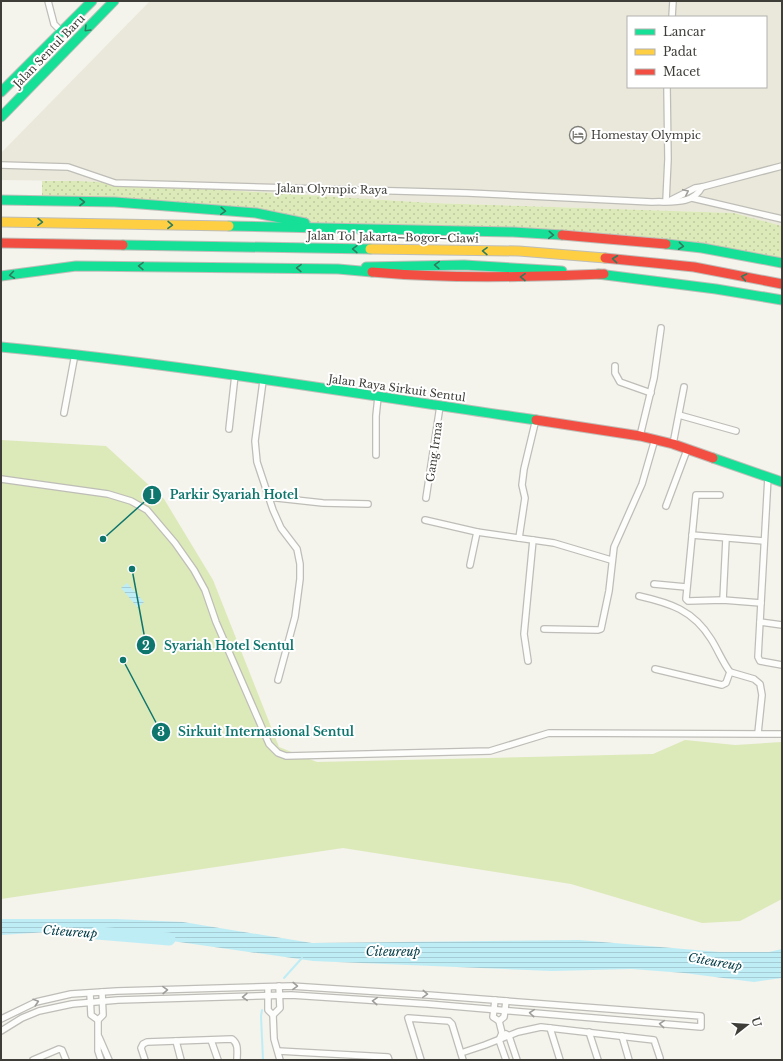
<svg xmlns="http://www.w3.org/2000/svg" width="783" height="1061" font-family="'Libre Baskerville',serif">
  <defs>
    <pattern id="grass-dots" width="8" height="8" patternUnits="userSpaceOnUse"><rect width="8" height="8" fill="#dce9b8"/><path d="M2 2h.1M6 6h.1" fill="none" stroke="#bec99f" stroke-width="1.8" stroke-linecap="round"/></pattern>
    <pattern id="water-rules" width="6" height="5" patternUnits="userSpaceOnUse"><rect width="6" height="5" fill="#bfedf6"/><path d="M0 2.5h6" fill="none" stroke="#a5ccd4"/></pattern>
  </defs>
  <rect width="100%" height="100%" fill="#f4f3ec"/>
  <!-- built -->
  <path fill="#eae8da" fill-rule="evenodd" d="M150 1H782V226L734 213 433 203 81 181 1 180V153ZM628 17H766V87H628Z"/>
  <!-- grass -->
  <path fill="url(#grass-dots)" d="M42 181H81L432 203 734 213 782 226V263L609 238 331 229 256 213 42 202Z"/>
  <!-- garden -->
  <path fill="#dce9b8" d="M1 440 106 446 164 499 213 580 279 747 317 762 653 754 685 740 735 745 782 742V899L740 921 702 923 571 884 343 848 1 899Z"/>
  <!-- water -->
  <g fill="url(#water-rules)">
    <path d="M127 583 144 602 138 608 121 588Z"/>
    <path d="M1 919H116L183 922 312 943 579 940 719 952H769L782 949V978L754 982 684 973 632 969 552 971 313 961 137 936 48 932 1 935Z"/>
  </g>
  <g fill="none" stroke-linecap="round" stroke-linejoin="round">
    <!-- stream -->
    <g stroke="#bfedf6" stroke-width="2">
      <path d="M284 978 302 958"/>
      <path d="M262 1010 261 1016 263 1060"/>
    </g>
    <!-- river -->
    <path stroke="#bfedf6" stroke-width="13" d="M97 933 169 939"/>
    <!-- street casing -->
    <g stroke="#bebdb7" stroke-width="8">
      <g id="street">
        <path d="M48 1 54 24 62 32"/>
        <path d="M672 17 673 1"/>
        <path d="M1 165 68 167 115 183 468 193 652 202C670 201 692 206 702 187"/>
        <path d="M692 198 782 219"/>
        <path d="M671 200 695 188 702 187 782 166"/>
        <path d="M666 201 668 159 667 87"/>
        <path d="M615 366V373L620 382 651 393"/>
        <path d="M263 381 255 441 257 462 273 510 281 528 297 549 300 564V579L295 617 278 680"/>
        <path d="M64 413 75 354"/>
        <path d="M679 415 736 431"/>
        <path d="M229 429 235 375"/>
        <path d="M640 436 654 378 661 328"/>
        <path d="M673 444 684 387"/>
        <path d="M376 455V416L378 397"/>
        <path d="M768 477 758 657 760 661 782 665"/>
        <path d="M1 479 108 494 131 501 147 510 175 543 194 570 205 590 216 622 269 744 278 753 286 756 490 751 549 733 782 734"/>
        <path d="M720 495H696L686 599 688 601 723 600 761 603"/>
        <path d="M268 497 323 503 368 504"/>
        <path d="M426 498 440 406"/>
        <path d="M666 506 687 450"/>
        <path d="M425 520 477 532 554 543 611 560"/>
        <path d="M692 535 764 541"/>
        <path d="M519 538 525 498 522 485 524 469 536 419"/>
        <path d="M470 565 477 532"/>
        <path d="M654 584 686 587"/>
        <path d="M639 596C670 603 693 610 711 639 718 650 722 661 730 672L754 679 760 684 762 695 758 733"/>
        <path d="M723 600 726 539"/>
        <path d="M760 622 782 625"/>
        <path d="M544 629 598 630 601 629 609 591 614 547 642 484 655 439"/>
        <path d="M528 661 524 634 533 540"/>
        <path d="M655 669 722 685 726 683 730 672"/>
        <path d="M268 987V1010L273 1015 274 1039 280 1060"/>
        <path d="M90 993 91 1015 98 1020V1051L101 1060"/>
        <path d="M495 1000 493 1017 499 1021 502 1033 499 1040 506 1060"/>
        <path d="M273 1015 280 1008 279 986"/>
        <path d="M1 1019 36 1002 71 994 117 991 291 986 428 995 701 1016V1027L428 1004 291 995 118 1000 72 1004 39 1011 22 1018 1 1031"/>
        <path d="M98 1020 103 1015 102 992"/>
        <path d="M499 1021 504 1017 506 1001"/>
        <path d="M550 1028 560 1060"/>
        <path d="M589 1032 598 1060"/>
        <path d="M506 1034 509 1036 517 1060"/>
        <path d="M622 1036 629 1060"/>
        <path d="M99 1037 109 1060"/>
        <path d="M211 1040 218 1060"/>
        <path d="M176 1041 181 1060"/>
        <path d="M278 1051 388 1057 389 1060"/>
        <path d="M461 1053 485 1045 518 1032 541 1027 654 1040 660 1058"/>
        <path d="M33 1060 59 1049 62 1050 66 1060"/>
        <path d="M145 1060 141 1048 143 1044 147 1042 232 1039C239 1044 237 1052 237 1060"/>
        <path d="M421 1060 408 1018 449 1021 452 1024 463 1060"/>
      </g>
    </g>
    <!-- fast casing -->
    <g stroke="#bebdb7" stroke-width="11">
      <g id="fast">
        <path d="M1 92 92 1"/>
        <path d="M1 117 114 1"/>
        <path d="M1 200 115 202 256 213 305 223"/>
        <path d="M229 226 513 232 562 235"/>
        <path d="M666 244 702 248 782 263"/>
        <path d="M123 245 370 249"/>
        <path d="M366 267 464 265 562 271"/>
        <path d="M598 274 716 289 782 300"/>
        <path d="M1 276 76 266 338 269 372 272"/>
        <path d="M1 347C180 364 358 394 536 420"/>
        <path d="M713 458 782 482"/>
      </g>
    </g>
    <!-- slow casing -->
    <g stroke="#bebdb7" stroke-width="11">
      <g id="slow">
        <path d="M1 222 229 226"/>
        <path d="M370 249 519 251 605 258"/>
      </g>
    </g>
    <!-- jam casing -->
    <g stroke="#bebdb7" stroke-width="11">
      <g id="jam">
        <path d="M562 235 666 244"/>
        <path d="M1 243 123 245"/>
        <path d="M605 258 694 267 782 284"/>
        <path d="M372 272C449 279 527 277 604 274"/>
        <path d="M536 420 640 436 673 444 713 458"/>
      </g>
    </g>
    <!-- street -->
    <use href="#street" stroke="#fdfdfc" stroke-width="5.5"/>
    <!-- fast -->
    <use href="#fast" stroke="#16e098" stroke-width="9"/>
    <!-- slow -->
    <use href="#slow" stroke="#ffcf43" stroke-width="9"/>
    <!-- jam -->
    <use href="#jam" stroke="#f24e42" stroke-width="9"/>
  </g>
  <!-- one-way arrows -->
  <defs><path id="oneway-chevron" d="M-2-3.5L2.5 0L-2 3.5" fill="none" stroke-width="1.6" stroke-linecap="round" stroke-linejoin="round"/></defs>
  <g stroke="#2e7e5e">
    <use href="#oneway-chevron" transform="translate(87 29) rotate(135)"/>
    <use href="#oneway-chevron" transform="translate(82 202)"/>
    <use href="#oneway-chevron" transform="translate(223 211) rotate(3)"/>
    <use href="#oneway-chevron" transform="translate(40 222) rotate(1)"/>
    <use href="#oneway-chevron" transform="translate(170 225) rotate(1)"/>
    <use href="#oneway-chevron" transform="translate(551 235) rotate(4)"/>
    <use href="#oneway-chevron" transform="translate(681 246) rotate(6)"/>
    <use href="#oneway-chevron" transform="translate(355 249) rotate(-179)"/>
    <use href="#oneway-chevron" transform="translate(485 251) rotate(-179)"/>
    <use href="#oneway-chevron" transform="translate(615 259) rotate(-174)"/>
    <use href="#oneway-chevron" transform="translate(437 265) rotate(-178)"/>
    <use href="#oneway-chevron" transform="translate(141 266) rotate(-179)"/>
    <use href="#oneway-chevron" transform="translate(299 268) rotate(-179)"/>
    <use href="#oneway-chevron" transform="translate(12 275) rotate(172)"/>
    <use href="#oneway-chevron" transform="translate(523 277) rotate(-179)"/>
    <use href="#oneway-chevron" transform="translate(744 277) rotate(-169)"/>
  </g>
  <g stroke="#9e9d9a">
    <use href="#oneway-chevron" transform="translate(686 192) rotate(-25)"/>
    <use href="#oneway-chevron" transform="translate(295 986) rotate(2)"/>
    <use href="#oneway-chevron" transform="translate(165 990) rotate(-2)"/>
    <use href="#oneway-chevron" transform="translate(425 994) rotate(4)"/>
    <use href="#oneway-chevron" transform="translate(245 997) rotate(178)"/>
    <use href="#oneway-chevron" transform="translate(375 1001) rotate(-176)"/>
    <use href="#oneway-chevron" transform="translate(36 1002) rotate(-18)"/>
    <use href="#oneway-chevron" transform="translate(532 1013) rotate(-175)"/>
    <use href="#oneway-chevron" transform="translate(662 1024) rotate(-175)"/>
  </g>
  <!-- icons -->
  <defs>
    <g id="hotel-ring" transform="scale(0.9)"><circle r="9.5" fill="#fff" stroke="#7e7d77" stroke-width="1.5"/><path d="M-6-4.5h1.5V1H6V5H4.5V3h-9V5H-6ZM-4 0a1.8 1.8 0 1 1 3.6 0ZM.5 0V-2.5h3Q6-2.5 6 0Z" fill="#7e7d77"/></g>
  </defs>
  <g fill-rule="evenodd">
    <use href="#hotel-ring" x="578" y="135"/>
  </g>
  <g text-anchor="middle" stroke-width="4" stroke-linejoin="round" paint-order="stroke">
    <!-- street labels -->
    <g font-size="11" fill="#3e3d38" stroke="#fff">
      <text transform="translate(49 51) rotate(-46)" y="4">Jalan Sentul Baru</text>
      <text transform="translate(332 189) rotate(1)" y="4">Jalan Olympic Raya</text>
      <text transform="translate(393 237) rotate(1)" y="4">Jalan Tol Jakarta–Bogor–Ciawi</text>
      <text transform="translate(397 388) rotate(8)" y="4">Jalan Raya Sirkuit Sentul</text>
      <text transform="translate(434 452) rotate(-82)" y="4">Gang Irma</text>
    </g>
    <!-- poi labels -->
    <g font-size="11" fill="#3e3d38" stroke="#fff" text-anchor="start">
      <text x="591" y="139">Homestay Olympic</text>
    </g>
    <!-- water labels -->
    <g font-size="12" font-style="italic" fill="#003b46" stroke="#fff">
      <text transform="translate(70 932) rotate(4)" y="4">Citeureup</text>
      <text x="393" y="956">Citeureup</text>
      <text transform="translate(715 962) rotate(10)" y="4">Citeureup</text>
    </g>
  </g>
  <!-- callouts -->
  <path fill="none" stroke="#0f766e" stroke-width="1.5" d="M103 539L152 495M132 569L146 645M123 660L161 732"/>
  <g fill="#0f766e" stroke="#fff" stroke-width="1.5">
    <circle cx="103" cy="539" r="4"/>
    <circle cx="132" cy="569" r="4"/>
    <circle cx="123" cy="660" r="4"/>
    <circle cx="152" cy="495" r="10"/>
    <circle cx="146" cy="645" r="10"/>
    <circle cx="161" cy="732" r="10"/>
  </g>
  <g font-size="12" text-anchor="middle" font-weight="bold" fill="#fff">
    <text x="152" y="499">1</text>
    <text x="146" y="650">2</text>
    <text x="161" y="736">3</text>
  </g>
  <g font-size="12" text-anchor="middle" font-weight="bold" fill="#0f766e" stroke="#fff" stroke-width="4" stroke-linejoin="round" paint-order="stroke">
    <text x="234" y="499">Parkir Syariah Hotel</text>
    <text x="229" y="650">Syariah Hotel Sentul</text>
    <text x="266" y="736">Sirkuit Internasional Sentul</text>
  </g>
  <!-- border -->
  <rect width="783" height="1061" fill="none" stroke="#3e3d38" stroke-width="4"/>
  <!-- legend -->
  <rect x="627" y="16" width="140" height="72" fill="#ffffff" stroke="#b2b1af"/>
  <rect x="635" y="29" width="20" height="6" fill="#16e098" stroke="#b2b1af"/>
  <text x="663" y="36" font-size="12" fill="#3e3d38">Lancar</text>
  <rect x="635" y="49" width="20" height="6" fill="#ffcf43" stroke="#b2b1af"/>
  <text x="663" y="56" font-size="12" fill="#3e3d38">Padat</text>
  <rect x="635" y="69" width="20" height="6" fill="#f24e42" stroke="#b2b1af"/>
  <text x="663" y="76" font-size="12" fill="#3e3d38">Macet</text>
  <!-- north arrow -->
  <g transform="translate(747 1025) rotate(73)" stroke="#ffffff" stroke-width="3" paint-order="stroke">
  <path d="M0-3L7 15L0 10L-7 15Z" fill="#3e3d38"/>
  <text y="-6" font-size="11" font-weight="bold" text-anchor="middle" fill="#3e3d38">U</text>
  </g>
</svg>
